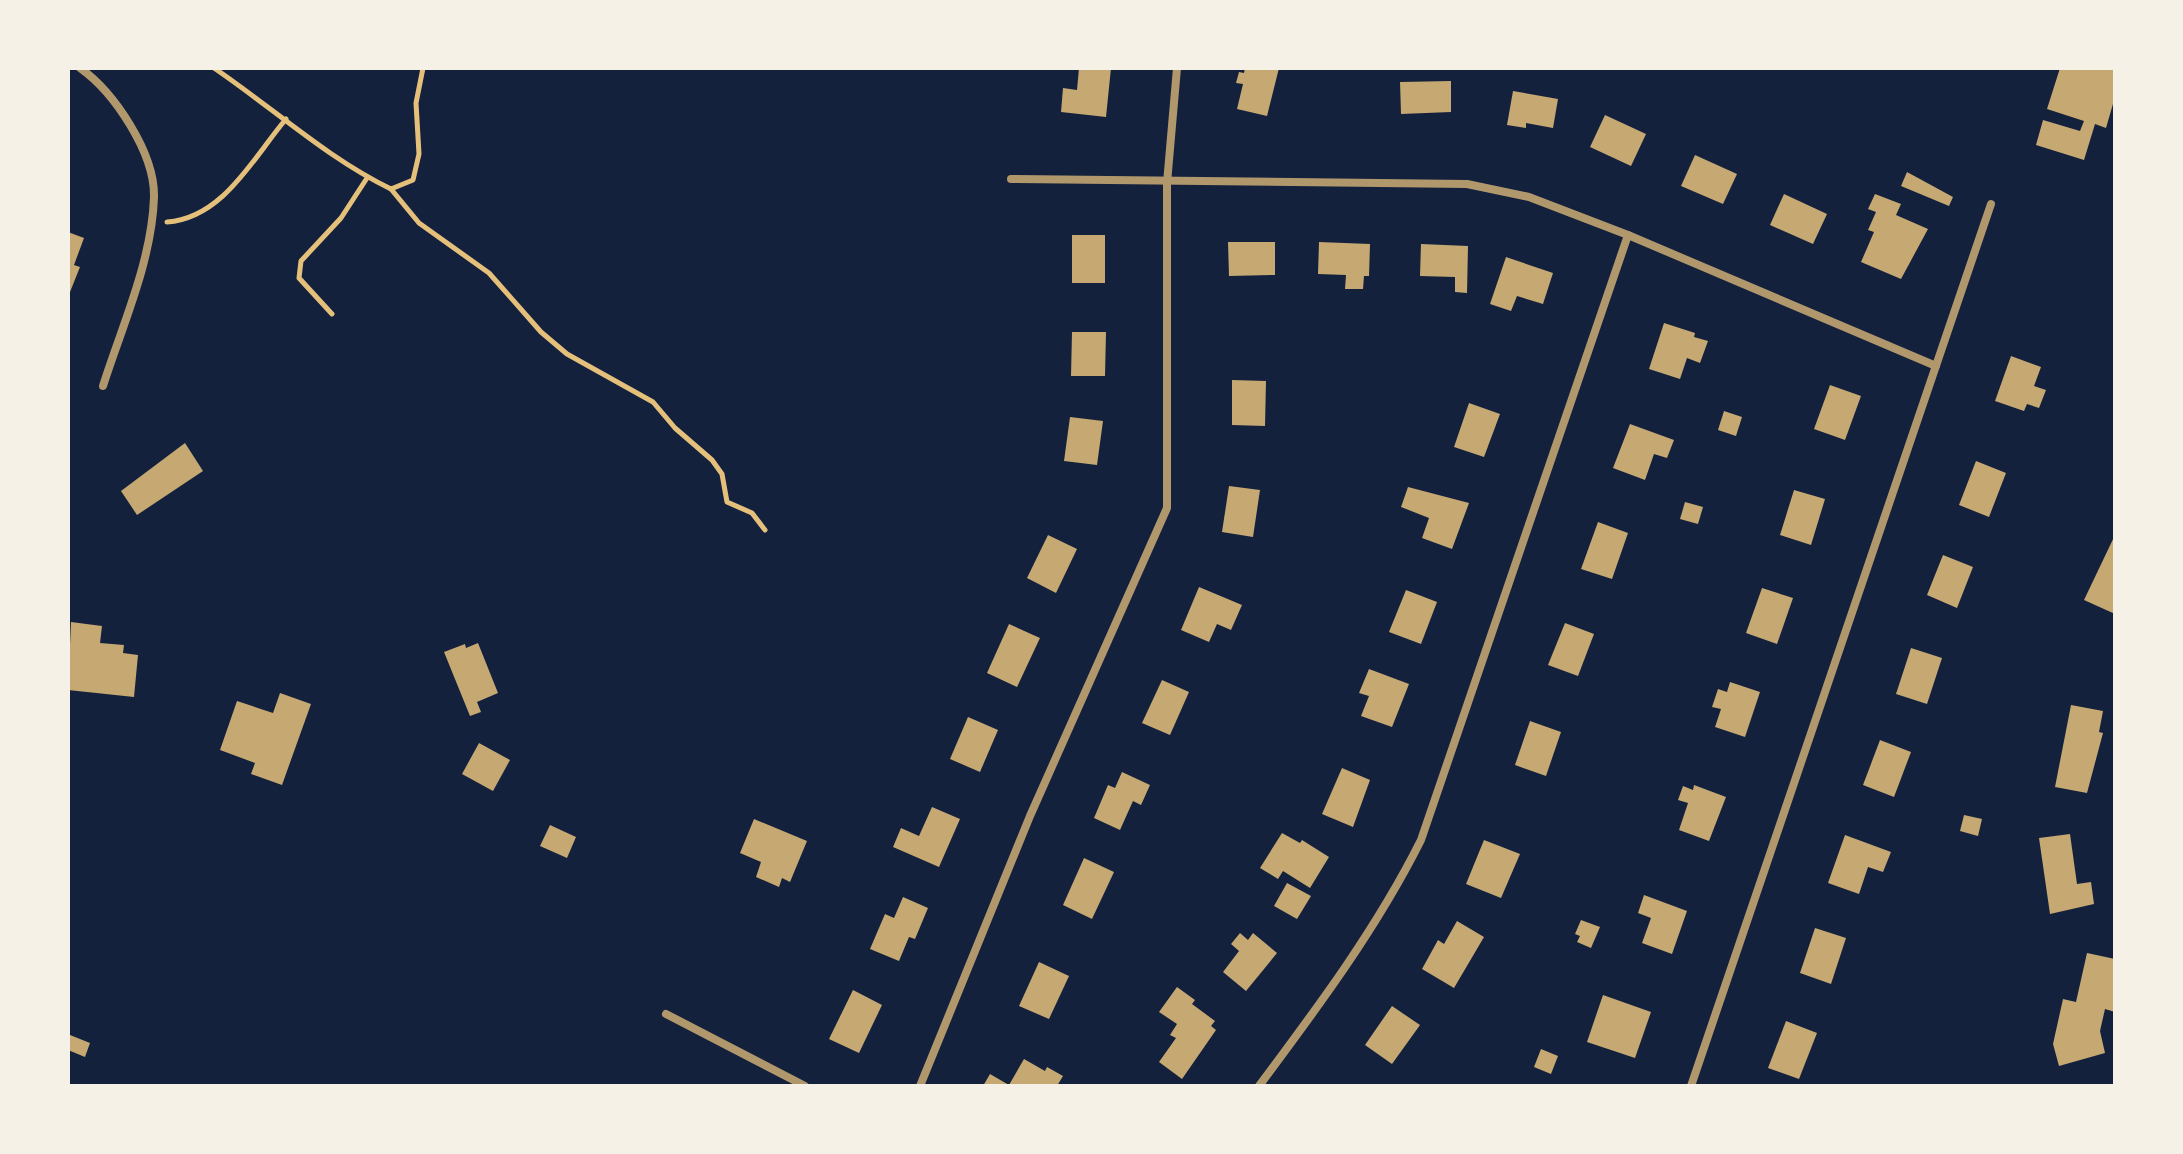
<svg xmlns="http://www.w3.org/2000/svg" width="2183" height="1154" font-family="'Fira Sans Condensed',sans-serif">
  <rect width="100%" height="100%" fill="#14213d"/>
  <!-- building -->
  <g fill="#c6a872">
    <path d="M1079 68H1111L1106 117 1061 112 1063 88 1077 90Z"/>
    <path d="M1245 68H1279L1267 116 1237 109 1243 84 1236 83 1239 72 1244 73Z"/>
    <path d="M2060 68H2115V97L2106 128 2095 124 2084 160 2036 145 2043 120 2080 131 2084 121 2047 109Z"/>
    <path d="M1451 81V112L1401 114 1400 82Z"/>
    <path d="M1513 91 1558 99 1553 128 1526 123V128L1507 125Z"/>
    <path d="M1605 115 1646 134 1631 166 1590 147Z"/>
    <path d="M1695 155 1737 174 1723 204 1681 186Z"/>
    <path d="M1907 172 1953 197 1949 206 1901 186Z"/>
    <path d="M1784 194 1827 214 1813 244 1770 225Z"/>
    <path d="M1875 194 1901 204 1896 215 1928 229 1901 279 1861 262 1874 232 1868 230 1876 212 1868 209Z"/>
    <path d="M68 232 84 238 74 265 80 267 68 297Z"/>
    <rect x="1072" y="235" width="33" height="48"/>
    <path d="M1228 242H1275V275L1229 276Z"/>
    <path d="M1319 242 1370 244 1369 276H1364L1363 289H1345L1346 275 1318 274Z"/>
    <path d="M1421 244 1468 246 1467 293 1455 292V277L1420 276Z"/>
    <path d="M1506 257 1553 273 1543 304 1517 296 1511 311 1490 304Z"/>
    <path d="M1664 323 1695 333 1694 337 1708 341 1700 363 1687 358 1680 379 1649 369Z"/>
    <path d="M1072 332H1106L1105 376H1071Z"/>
    <path d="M2011 356 2041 367 2034 386 2046 390 2039 408 2027 404 2024 411 1995 401Z"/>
    <path d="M1232 380 1266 381 1265 426 1232 425Z"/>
    <path d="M1830 385 1861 396 1845 440 1814 429Z"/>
    <path d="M1469 403 1500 414 1484 457 1454 447Z"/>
    <path d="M1724 411 1742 417 1736 436 1718 430Z"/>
    <path d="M1070 417 1103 421 1097 465 1064 461Z"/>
    <path d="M1630 424 1674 440 1667 458 1654 454 1645 480 1613 468Z"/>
    <path d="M185 443 203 471 137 515 121 491Z"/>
    <path d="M1976 461 2006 473 1989 517 1959 505Z"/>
    <path d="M1229 486 1260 490 1253 537 1222 532Z"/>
    <path d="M1408 487 1469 503 1452 549 1422 538 1429 518 1401 507Z"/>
    <path d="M1794 490 1825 499 1811 545 1780 535Z"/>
    <path d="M1685 502 1703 507 1698 524 1680 519Z"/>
    <path d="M1598 522 1628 533 1612 579 1581 569Z"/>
    <path d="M1048 535 1077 549 1056 593 1027 578Z"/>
    <path d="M2115 535V614L2084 600Z"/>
    <path d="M1943 555 1973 567 1957 608 1927 595Z"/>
    <path d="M1199 587 1242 605 1231 630 1217 624 1209 642 1181 630Z"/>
    <path d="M1762 588 1793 598 1777 644 1746 633Z"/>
    <path d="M1406 590 1437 602 1421 644 1389 632Z"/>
    <path d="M71 622 102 626 100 643 124 645 123 653 138 655 134 697 68 690Z"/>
    <path d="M1565 623 1594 634 1578 676 1548 665Z"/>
    <path d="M1009 624 1040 638 1017 687 987 673Z"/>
    <path d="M478 643 498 693 477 702 481 712 470 716 444 652 465 644 466 648Z"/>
    <path d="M1911 648 1942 658 1927 704 1896 694Z"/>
    <path d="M1369 669 1409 684 1392 727 1361 716 1369 696 1359 693Z"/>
    <path d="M1162 680 1189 692 1170 735 1142 723Z"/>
    <path d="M1730 682 1760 692 1745 737 1715 727 1721 709 1712 707 1718 689 1727 692Z"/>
    <path d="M280 693 311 704 282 785 251 774 255 763 220 750 237 701 273 713Z"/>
    <path d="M2071 705 2103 711 2099 732 2103 733 2087 793 2055 787Z"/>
    <path d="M968 717 998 730 980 772 950 759Z"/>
    <path d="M1530 721 1561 732 1546 776 1515 765Z"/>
    <path d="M1880 740 1911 752 1894 797 1863 785Z"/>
    <path d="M479 743 510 760 493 791 462 774Z"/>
    <path d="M1342 768 1370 780 1353 827 1322 814Z"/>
    <path d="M1122 772 1150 785 1141 805 1133 801 1120 830 1094 818 1108 785 1115 788Z"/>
    <path d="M1694 785 1726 797 1709 841 1679 830 1688 803 1678 800 1683 786 1693 790Z"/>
    <path d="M932 807 960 819 939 867 893 847 901 828 919 836Z"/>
    <path d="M1964 815 1982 819 1978 836 1960 831Z"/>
    <path d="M754 819 807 841 790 882 782 878 779 887 756 877 761 862 740 853Z"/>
    <path d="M550 825 576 837 567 858 540 846Z"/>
    <path d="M1282 833 1300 843 1302 840 1329 857 1310 888 1283 871 1278 879 1260 868Z"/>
    <path d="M2070 834 2077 884 2091 882 2094 904 2050 914 2039 838Z"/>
    <path d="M1845 835 1891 852 1883 872 1868 867 1859 894 1828 883Z"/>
    <path d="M1484 840 1520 854 1501 898 1466 884Z"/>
    <path d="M1084 858 1114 872 1092 919 1063 905Z"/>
    <path d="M1287 883 1311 896 1297 919 1274 906Z"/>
    <path d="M1644 895 1687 911 1672 954 1642 943 1651 918 1638 913Z"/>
    <path d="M903 897 928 908 915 939 909 937 899 961 870 949 885 914 894 918Z"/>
    <path d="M1581 920 1600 927 1591 948 1577 942 1580 936 1575 934Z"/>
    <path d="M1457 921 1484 937 1454 988 1422 969 1438 940 1444 944Z"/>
    <path d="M1815 928 1846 938 1831 984 1800 973Z"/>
    <path d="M1240 933 1248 940 1253 933 1277 953 1246 991 1223 972 1239 951 1231 944Z"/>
    <path d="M2087 953 2115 959V1012L2105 1009 2100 1031 2105 1053 2059 1066 2053 1044 2063 999 2076 1002Z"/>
    <path d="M1039 962 1069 976 1049 1019 1019 1006Z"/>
    <path d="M1177 987 1195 1000 1192 1004 1215 1021 1211 1026 1216 1030 1182 1079 1159 1062 1176 1038 1170 1035 1177 1024 1159 1012Z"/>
    <path d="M853 990 882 1005 859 1053 829 1039Z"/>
    <path d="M1603 995 1651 1012 1635 1058 1587 1042Z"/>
    <path d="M1392 1006 1420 1025 1392 1064 1365 1045Z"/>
    <path d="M1786 1021 1817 1033 1799 1079 1768 1068Z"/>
    <path d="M70 1035 90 1043 85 1057 68 1050Z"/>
    <path d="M1541 1049 1558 1056 1551 1074 1534 1067Z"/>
    <path d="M1024 1059 1045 1071 1047 1067 1063 1076 1057 1086H983L990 1074 1009 1085Z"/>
  </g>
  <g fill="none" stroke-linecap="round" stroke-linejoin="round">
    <!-- path -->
    <g stroke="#e5c07b" stroke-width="5">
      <path d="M214 68C273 108 327 158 391 189L413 180 419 154 416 103 423 68"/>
      <path d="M391 189 419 223 489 273 541 332 567 354 653 402 675 428 712 460 722 474 727 502 752 513 765 530"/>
      <path d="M167 222C223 218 253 158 286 119"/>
      <path d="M332 314 299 278 301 261 341 218 367 178"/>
    </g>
    <!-- minor -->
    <g stroke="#b1986c" stroke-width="8">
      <path d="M80 68C114 92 155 153 154 197 152 261 122 326 103 386"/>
      <path d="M1011 179 1467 184 1529 197 1628 235 1936 366"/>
      <path d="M666 1014 805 1086"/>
      <path d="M920 1086 1030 816 1167 508V183L1177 68"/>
      <path d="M1259 1086C1318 1007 1377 928 1421 840L1628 235"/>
      <path d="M1691 1086 1991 204"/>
    </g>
  </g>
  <!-- border -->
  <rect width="2183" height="1154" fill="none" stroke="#f6f1e7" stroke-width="140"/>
</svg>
